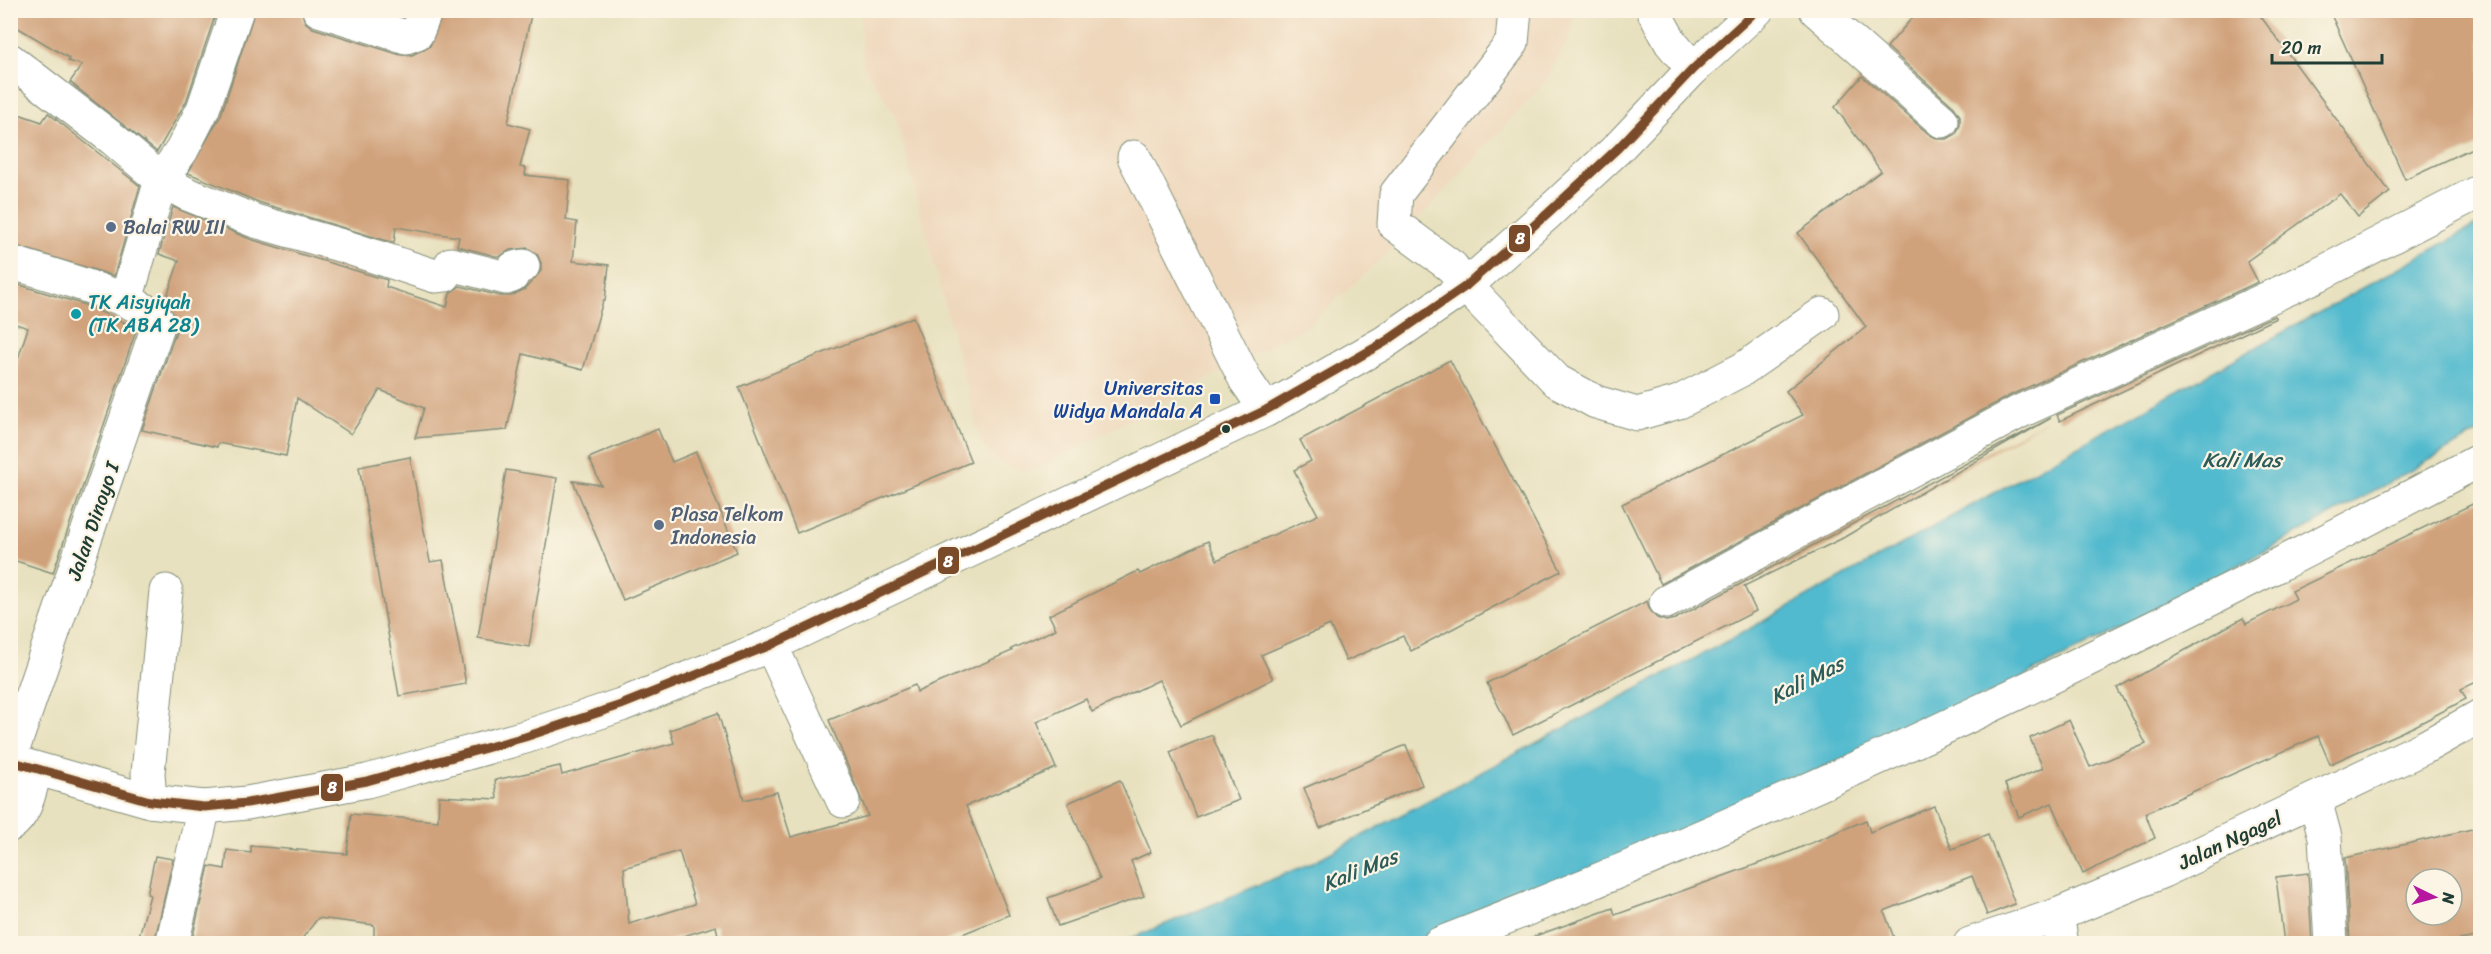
<svg xmlns="http://www.w3.org/2000/svg" width="2491" height="954" font-family="Sriracha,sans-serif">
  <rect width="100%" height="100%" fill="#fcf5e5"/>
  <filter id="ink" filterUnits="userSpaceOnUse"><feTurbulence type="fractalNoise" baseFrequency=".0167" numOctaves="2"/><feDisplacementMap in="SourceGraphic" scale="12" xChannelSelector="R" yChannelSelector="G"/><feConvolveMatrix kernelMatrix="1 2 1 2 8 2 1 2 1" color-interpolation-filters="sRGB"/></filter>
  <filter id="wash" filterUnits="userSpaceOnUse"><feTurbulence type="fractalNoise" baseFrequency=".008" numOctaves="4" result="noise"/><feDisplacementMap in="SourceGraphic" scale="24" xChannelSelector="R" yChannelSelector="G"/><feGaussianBlur stdDeviation="1.35" result="paint"/><feColorMatrix in="noise" values="0 0 0 0 0 0 0 0 0 0 0 0 0 0 0 0 0 1.4 0 .05"/><feComposite in="paint" operator="in"/></filter>
  <g filter="url(#wash)">
    <rect width="100%" height="100%" fill="#e8e1bf"/>
    <!-- built -->
    <path fill="#eed7bb" d="M860 11H1573L1571 34 1545 82 1383 257 1309 325 1036 469 1015 470 996 460 981 443 895 114 863 66Z"/>
    <!-- water -->
    <path fill="#51bace" stroke="#387c81" stroke-width="1.5" d="M2480 223V432L2275 546 2109 634 1989 694 1517 905 1412 943 1118 944 1311 863 1731 639Z"/>
    <g id="blocks">
      <!-- building -->
      <g fill="#d0a27c" fill-rule="evenodd">
        <path d="M10 10H217L186 102 157 152 70 82 82 65 68 61 69 58 10 23Z"/>
        <path d="M255 10H301L305 22 313 28 401 55H412L430 46 444 10H532L508 123 530 129 520 167 526 168 525 175 570 180 566 220 577 222 573 261 609 265 605 301H603L583 370 523 354 507 430 415 438 424 408 380 390 351 434 297 398 286 456 218 443 217 447 142 430 177 328V319L165 302 179 261 159 254 173 207 250 239 387 280 386 287 447 307 450 293 460 286 501 296H511L525 289 541 271V263L537 254 528 248 510 250 499 257 457 246 459 237 396 227 394 243 261 203 188 173 221 115Z"/>
        <path d="M1919 10H2256L2390 192 2358 217 2340 194 2247 261 2258 282 2011 395 1661 584 1622 504 1803 415 1786 391 1866 327 1798 233 1881 171 1835 107 1862 76 1930 135 1939 139H1947L1956 134 1960 125V116L1954 107 1887 47Z"/>
        <path d="M2329 10H2481V144L2405 179Z"/>
        <path d="M10 111 42 122 48 113 140 186 114 276 10 244Z"/>
        <path d="M10 282 85 305 137 328 53 573 10 559V383L28 328 10 322Z"/>
        <path d="M2274 316 2276 318 2060 421 2057 415Z"/>
        <path d="M913 317 971 462 797 533 739 387Z"/>
        <path d="M1450 360 1561 571 1411 651 1403 636 1346 661 1330 625 1261 655 1273 679 1181 725 1159 680 1092 712 1086 699 1036 722 1056 768 966 806 1009 915 938 944H720L716 926 658 944H374V925L318 918 298 944H191L209 866 225 869 227 850 251 853V846L347 854 351 814 438 821 439 796 497 799 495 780 560 766 562 775 674 743 670 730 718 713 744 800 777 792 791 837 868 816 829 720 915 685 917 692 1012 651 1011 649 1056 629 1049 615 1138 571 1140 574 1208 541 1217 560 1318 515 1294 470 1311 461 1300 440ZM679 851 695 904 629 924 624 868Z"/>
        <path d="M2051 418 1841 539 1744 586 1756 611 1513 735 1487 683 1647 601 1650 611 1657 618 1666 621 1675 619Z"/>
        <path d="M658 429 672 462 696 452 737 552 623 600 573 481 601 485 589 458Z"/>
        <path d="M410 457 430 562 443 560 466 684 399 696 359 467Z"/>
        <path d="M506 470 557 478 529 647 478 638Z"/>
        <path d="M2481 500V680L2461 689 2466 699 2415 726 2330 764 2318 736 2145 813 2155 838 2083 874 2052 803 2019 817 2005 784 2043 768 2030 738 2069 720 2090 767 2146 744 2117 688 2243 618 2246 624 2296 599 2292 591Z"/>
        <path d="M1212 735 1239 800 1196 817 1170 752Z"/>
        <path d="M1406 745 1422 785 1320 828 1304 788Z"/>
        <path d="M1120 780 1151 852 1131 861 1144 896 1058 926 1048 898 1100 879 1068 803Z"/>
        <path d="M1934 806 1952 849 1988 835 2015 904 1987 915 1972 876 1884 911 1894 938 1878 944H1525L1524 940 1613 908 1615 915 1785 854 1866 820 1870 832Z"/>
        <path d="M2481 827V936L2439 944H2350L2345 858ZM2416 879H2452V915H2416Z"/>
        <path d="M155 856 173 859 154 944H137L150 895 147 894Z"/>
        <path d="M2308 873 2312 944H2284L2276 877Z"/>
      </g>
    </g>
  </g>
  <g filter="url(#ink)">
    <use href="#blocks" fill-opacity="0" stroke="#848f7a" stroke-width="1.5"/>
    <g fill="none" stroke-linecap="round" stroke-linejoin="round">
      <!-- minor casing -->
      <g stroke="#848f7a" stroke-width="35">
        <g id="minor">
          <path d="M319 10 406 37 417 33 426 10"/>
          <path d="M1515 10 1512 43 1396 194 1394 224 1452 267 1466 286 1557 381 1596 402 1637 414 1679 402 1743 369 1822 314"/>
          <path d="M1653 10 1671 43 1693 69"/>
          <path d="M1816 10 1942 121"/>
          <path d="M10 60 113 139 161 180 187 194 255 221 346 247 435 276 445 275 451 264 506 278 512 276 514 268 523 266"/>
          <path d="M1134 157 1246 381 1266 410"/>
          <path d="M10 262C37 271 151 301 159 323L10 758"/>
          <path d="M126 300 161 180 182 150 203 109 237 10"/>
          <path d="M1666 602 2019 412 2318 275 2480 191"/>
          <path d="M771 645 843 801"/>
          <path d="M2315 800 2325 837 2331 944"/>
          <path d="M150 801 148 773 166 591"/>
          <path d="M10 825C27 814 30 788 36 769"/>
          <path d="M2057 915 2062 944"/>
          <path d="M172 944 204 807"/>
          <path d="M1439 944C1796 805 2142 640 2480 460"/>
        </g>
      </g>
      <!-- major casing -->
      <g stroke="#848f7a" stroke-width="35">
        <path id="major" d="M10 761 150 801 204 807 247 803 367 781 525 737 621 705 771 645 1266 410 1385 342 1466 286 1548 213 1618 148 1693 69 1757 10"/>
      </g>
      <!-- highway casing -->
      <g stroke="#848f7a" stroke-width="35">
        <path id="highway" d="M1970 944 2057 915 2163 871 2425 747 2480 716"/>
      </g>
      <!-- minor -->
      <use href="#minor" stroke="#fff" stroke-width="33"/>
      <!-- major -->
      <use href="#major" stroke="#fff" stroke-width="33"/>
      <!-- highway -->
      <use href="#highway" stroke="#fff" stroke-width="33"/>
      <!-- bus-1 casing -->
      <g stroke="#fcf5e5" stroke-width="14">
        <path id="bus-1" d="M10 761 150 801 204 807 247 803 367 781 525 737 621 705 771 645 1266 410 1385 342 1466 286 1548 213 1618 148 1693 69 1757 10"/>
      </g>
      <!-- bus-1 -->
      <use href="#bus-1" stroke="#7a4b2a" stroke-width="9"/>
    </g>
  </g>
  <!-- markers -->
  <g fill="#5c6f8a" stroke="#fcf5e5" stroke-width="2">
    <circle cx="111" cy="227" r="6"/>
    <circle cx="659" cy="525" r="6"/>
  </g>
  <circle fill="#0f9aa8" stroke="#fcf5e5" stroke-width="2" cx="76" cy="314" r="6"/>
  <rect fill="#1a4fb4" stroke="#fcf5e5" stroke-width="2" x="1209" y="393" width="12" height="12" rx="3"/>
  <circle fill="#1f3d34" stroke="#fcf5e5" stroke-width="2" cx="1226" cy="429" r="5"/>
  <g text-anchor="middle" stroke-width="4.5" stroke-linejoin="round" paint-order="stroke">
    <!-- service labels -->
    <g font-size="20" fill="#4e5e75" stroke="#fcf5e5" text-anchor="start">
      <text x="123" y="234">Balai RW III</text>
      <text x="671" y="521">Plasa Telkom<tspan x="671" dy="23">Indonesia</tspan></text>
    </g>
    <!-- culture labels -->
    <g font-size="20" fill="#0d838f" stroke="#fcf5e5" text-anchor="start">
      <text x="88" y="309">TK Aisyiyah<tspan x="88" dy="23">(TK ABA 28)</tspan></text>
    </g>
    <!-- transit labels -->
    <g font-size="20" fill="#164399" stroke="#fcf5e5" text-anchor="end">
      <text x="1203" y="395">Universitas<tspan x="1203" dy="23">Widya Mandala A</tspan></text>
    </g>
    <!-- street labels -->
    <g font-size="20" fill="#1f3d34" stroke="#fcf5e5">
      <text transform="translate(93 521) rotate(-71)" y="7">Jalan Dinoyo I</text>
      <text transform="translate(2230 840) rotate(-25)" y="7">Jalan Ngagel</text>
    </g>
    <!-- water labels -->
    <g font-size="21" font-style="italic" fill="#2c5c5a" stroke="#fcf5e5">
      <text x="2242" y="467">Kali Mas</text>
      <text transform="translate(1807 680) rotate(-27)" y="7">Kali Mas</text>
      <text transform="translate(1360 870) rotate(-22)" y="7">Kali Mas</text>
    </g>
  </g>
  <g stroke="#fcf5e5" stroke-width="2">
    <rect x="1508" y="224" width="23" height="29" rx="6" fill="#7a4b2a"/>
    <rect x="937" y="546" width="23" height="29" rx="6" fill="#7a4b2a"/>
    <rect x="320" y="773" width="24" height="29" rx="6" fill="#7a4b2a"/>
  </g>
  <g font-size="16" text-anchor="middle" font-weight="bold" fill="#fff">
    <text x="1520" y="244">8</text>
    <text x="948" y="567">8</text>
    <text x="332" y="793">8</text>
  </g>
  <!-- margin -->
  <rect width="2491" height="954" fill="none" stroke="#fcf5e5" stroke-width="36"/>
  <!-- north arrow -->
  <g transform="translate(2434 897) rotate(95)"><circle r="28" fill="#fcf5e5" stroke="#a4ab9e" stroke-width="1.5"/>
  <path d="M0-4.5L10 22L0 15L-10 22Z" fill="#b5179e"/>
  <text y="-9" font-size="16" font-weight="bold" text-anchor="middle" fill="#1f3d34">N</text>
  </g>
  <!-- scale -->
  <path d="M2272 54v9h110v-9" fill="none" stroke="#1f3d34" stroke-width="3"/>
  <text x="2281" y="54" font-size="18" fill="#1f3d34" stroke="#fcf5e5" stroke-width="4.5" paint-order="stroke">20 m</text>
</svg>
